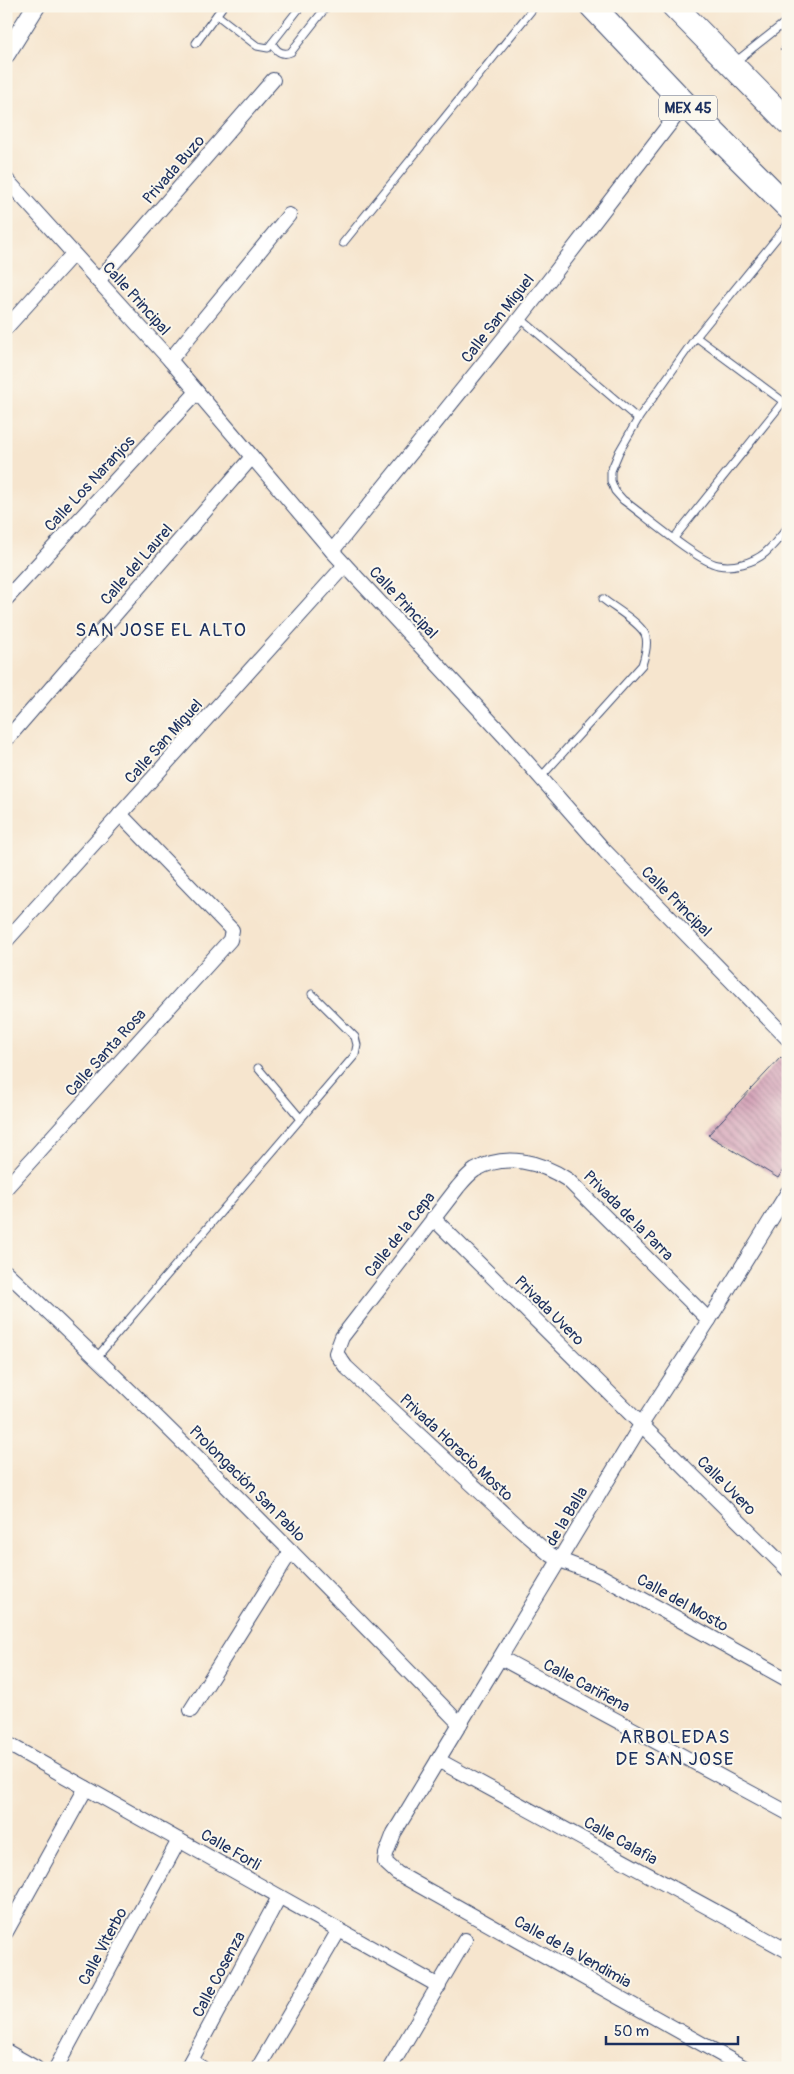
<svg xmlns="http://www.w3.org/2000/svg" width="794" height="2074" font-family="Pangolin,sans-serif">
  <defs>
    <pattern id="building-back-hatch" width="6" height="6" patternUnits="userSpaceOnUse" patternTransform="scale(1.25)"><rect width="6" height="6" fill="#d5a5b9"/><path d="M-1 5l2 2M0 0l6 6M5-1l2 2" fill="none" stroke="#ac879a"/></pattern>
  </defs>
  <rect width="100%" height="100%" fill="#fbf7ec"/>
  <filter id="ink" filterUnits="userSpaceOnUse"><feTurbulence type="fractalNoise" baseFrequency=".02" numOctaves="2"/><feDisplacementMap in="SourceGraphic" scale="10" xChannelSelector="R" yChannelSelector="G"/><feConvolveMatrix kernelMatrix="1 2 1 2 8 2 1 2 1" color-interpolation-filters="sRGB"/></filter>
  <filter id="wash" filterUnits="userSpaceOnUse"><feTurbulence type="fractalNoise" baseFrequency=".0096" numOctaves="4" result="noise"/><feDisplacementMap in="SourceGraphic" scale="20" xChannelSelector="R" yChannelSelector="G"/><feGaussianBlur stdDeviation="1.12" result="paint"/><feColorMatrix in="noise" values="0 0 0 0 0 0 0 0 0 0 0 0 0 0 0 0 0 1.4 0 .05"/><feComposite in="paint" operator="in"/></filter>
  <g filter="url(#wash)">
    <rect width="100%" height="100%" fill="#f6e5ce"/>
    <g id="blocks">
      <!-- building -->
      <g fill="url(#building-back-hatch)">
        <path d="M788 41V57L780 49Z"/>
        <path d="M781 1057 788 1064V1162L778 1178 708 1135Z"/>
      </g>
    </g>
  </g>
  <g filter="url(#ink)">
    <use href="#blocks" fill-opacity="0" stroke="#3c4a6f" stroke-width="1"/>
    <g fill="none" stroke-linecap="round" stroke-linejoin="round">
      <!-- service casing -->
      <g stroke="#3c4a6f" stroke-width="9">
        <g id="service">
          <path d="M301 6 272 43C276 51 282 56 291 52L327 6"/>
          <path d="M217 15 257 46 268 48 272 43"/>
          <path d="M196 43 223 6"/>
          <path d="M734 63 788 20"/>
          <path d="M788 224 696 337 638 419 619 452 611 471V481L615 491 623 500C643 514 697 561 718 565 733 568 753 563 765 553 773 546 781 536 788 527"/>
          <path d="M343 243 535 6"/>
          <path d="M520 318 638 419"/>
          <path d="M696 337 788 405"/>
          <path d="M674 538 783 402"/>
          <path d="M541 777 642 665C645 656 649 643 645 634 638 621 614 608 603 599"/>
          <path d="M258 1068 301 1119"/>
          <path d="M97 1357 355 1055 357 1045 355 1037 312 994"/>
        </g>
      </g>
      <!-- minor casing -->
      <g stroke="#3c4a6f" stroke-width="16">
        <g id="minor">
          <path d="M6 179 170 360 332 551 504 736 605 851 788 1039"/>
          <path d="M98 281 273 80"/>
          <path d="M6 328 73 254"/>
          <path d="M170 360 289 215"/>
          <path d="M332 551 520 318 685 104"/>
          <path d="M6 599 197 392"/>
          <path d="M6 740 252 457"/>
          <path d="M6 941 345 565"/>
          <path d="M6 1188 230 940 232 930 120 814"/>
          <path d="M433 1218 788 1570"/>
          <path d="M6 1272C162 1418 311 1571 460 1724"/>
          <path d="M709 1320 568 1180C541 1162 505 1152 475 1170 469 1174 463 1181 458 1187L342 1337 336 1353 346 1367 516 1525 548 1553 560 1560 599 1575 788 1680"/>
          <path d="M501 1658 788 1813"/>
          <path d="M191 1710 291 1551"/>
          <path d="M6 1743 439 1986"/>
          <path d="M438 1760 788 1951"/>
          <path d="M6 1932 86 1788"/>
          <path d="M6 2051 36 2068"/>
          <path d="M191 2061 202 2068"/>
          <path d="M56 2068 179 1840"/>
          <path d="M187 2068 279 1897"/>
          <path d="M258 2068 339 1930"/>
          <path d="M390 2068 465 1940"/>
          <path d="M745 2068 397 1873 385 1862 386 1854 394 1833 438 1760 641 1425 709 1320 788 1192"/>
        </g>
      </g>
      <!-- tertiary casing -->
      <g stroke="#3c4a6f" stroke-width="20">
        <path id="tertiary" d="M6 54 36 6"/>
      </g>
      <!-- trunk casing -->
      <g stroke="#3c4a6f" stroke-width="26">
        <g id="trunk">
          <path d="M592 6 685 104 788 207"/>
          <path d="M674 6 788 122"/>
        </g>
      </g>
      <!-- service -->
      <use href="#service" stroke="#fff" stroke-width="7"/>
      <!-- minor -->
      <use href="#minor" stroke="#fff" stroke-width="14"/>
      <!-- tertiary -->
      <use href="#tertiary" stroke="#fff" stroke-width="18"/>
      <!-- trunk -->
      <use href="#trunk" stroke="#fff" stroke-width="24"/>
    </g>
  </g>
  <g text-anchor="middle" stroke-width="4" stroke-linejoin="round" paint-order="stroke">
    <!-- shield labels -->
    <rect fill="#fbf7ec" stroke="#5e6b89" stroke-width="1" x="659" y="95.5" width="58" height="25" rx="4"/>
    <g font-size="15" font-weight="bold" fill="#1b2f5e">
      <text x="688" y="113">MEX 45</text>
    </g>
    <!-- street labels -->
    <g font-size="16" fill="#1b2f5e" stroke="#fbf7ec">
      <text transform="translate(173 169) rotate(-49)" y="6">Privada Buzo</text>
      <text transform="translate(137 298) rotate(48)" y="6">Calle Principal</text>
      <text transform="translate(497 318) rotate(-52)" y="6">Calle San Miguel</text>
      <text transform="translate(89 483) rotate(-47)" y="6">Calle Los Naranjos</text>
      <text transform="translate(136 564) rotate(-49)" y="6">Calle del Laurel</text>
      <text transform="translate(404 602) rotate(47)" y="6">Calle Principal</text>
      <text transform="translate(163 741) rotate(-48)" y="6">Calle San Miguel</text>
      <text transform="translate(677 901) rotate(45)" y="6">Calle Principal</text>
      <text transform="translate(105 1052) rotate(-48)" y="6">Calle Santa Rosa</text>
      <text transform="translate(629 1215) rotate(45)" y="6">Privada de la Parra</text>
      <text transform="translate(399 1234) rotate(-52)" y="6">Calle de la Cepa</text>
      <text transform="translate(550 1310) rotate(45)" y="6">Privada Uvero</text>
      <text transform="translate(457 1447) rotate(43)" y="6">Privada Horacio Mosto</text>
      <text transform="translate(248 1483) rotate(45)" y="6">Prolongación San Pablo</text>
      <text transform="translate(727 1485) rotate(45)" y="6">Calle Uvero</text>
      <text transform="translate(566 1516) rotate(-59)" y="6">de la Balla</text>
      <text transform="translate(683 1602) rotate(29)" y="6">Calle del Mosto</text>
      <text transform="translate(587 1685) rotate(28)" y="6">Calle Cariñena</text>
      <text transform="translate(621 1840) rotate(29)" y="6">Calle Calafia</text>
      <text transform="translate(231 1849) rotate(30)" y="6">Calle Forli</text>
      <text transform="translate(102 1946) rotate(-62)" y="6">Calle Viterbo</text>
      <text transform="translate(573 1951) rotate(29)" y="6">Calle de la Vendimia</text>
      <text transform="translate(218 1974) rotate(-62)" y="6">Calle Cosenza</text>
    </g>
    <!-- quarter labels -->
    <g font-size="19" letter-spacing="1" fill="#1b2f5e" stroke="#fbf7ec">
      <text x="161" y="636">SAN JOSE EL ALTO</text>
      <text x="675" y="1743">ARBOLEDAS<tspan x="675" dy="22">DE SAN JOSE</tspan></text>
    </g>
  </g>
  <!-- margin -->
  <rect width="794" height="2074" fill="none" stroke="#fbf7ec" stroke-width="25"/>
  <!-- scale -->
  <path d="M606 2036v8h132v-8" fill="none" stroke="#1b2f5e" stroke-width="2.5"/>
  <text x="614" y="2036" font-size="15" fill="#1b2f5e" stroke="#fbf7ec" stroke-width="4" paint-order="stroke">50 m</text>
</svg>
